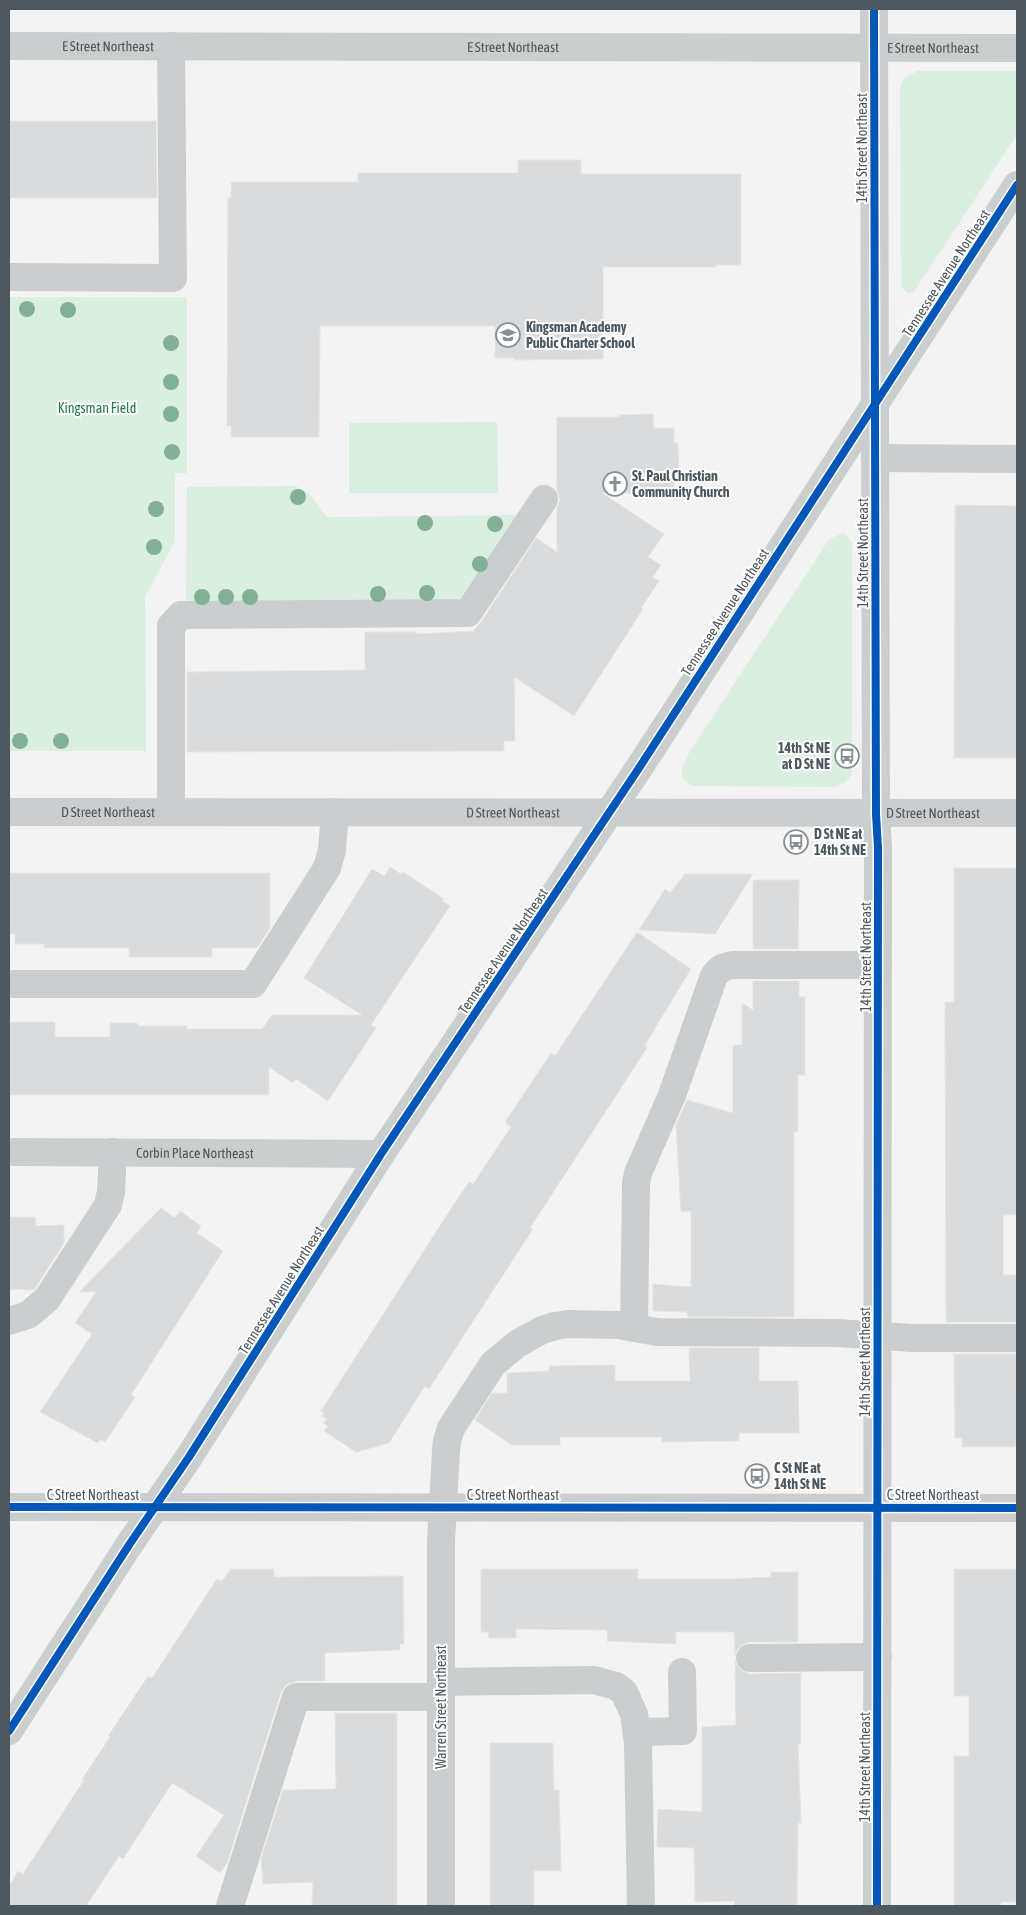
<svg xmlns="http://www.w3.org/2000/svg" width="1026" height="1915" font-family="'Asap Condensed',sans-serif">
  <rect width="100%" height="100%" fill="#f4f3f3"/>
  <!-- green -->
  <g fill="#dbefe1">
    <path d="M917 71H1017V135L915 290 913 292 907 293 901 287 900 88 903 79Z"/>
    <path d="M9 297H187V473H175V541L145 597 146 751H9Z"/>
    <path d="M497 422 498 493H349V423Z"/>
    <path d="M295 486 309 493 327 517 519 515 467 595 458 601 186 602 187 487Z"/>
    <path d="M843 533 848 536 852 543V773C848 782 844 784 835 787L692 786C676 778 682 766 689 753L829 539Z"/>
  </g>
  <!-- building -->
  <g fill="#dadbdc" stroke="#e5e5e6">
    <path d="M9 121H156L157 198H9Z"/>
    <path d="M518 160H581V174H741V265H716V267H603V359L514 360V358H495V326H320L319 437H231V426H227V385L228 198H231V182H358V173H518Z"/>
    <path d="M653 414 654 428H674V443H678L679 479H674L673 493H602L664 534 648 557 661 565 653 577 659 581 641 608 643 609 574 716 514 677 515 741H504V751L187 752V672L365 670V632H416V634L473 631 481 622 536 538 557 552V507L560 500 557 491V417H619V415Z"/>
    <path d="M955 505 1017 506V758H954Z"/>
    <path d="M390 867 401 874 403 872 444 899 442 901 450 906 371 1025 376 1028 328 1101 296 1079 293 1083 269 1067V1095H9V1022H55V1037H110V1023H136L138 1024V1026H187V1029H262L272 1015H362L304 978 372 869 384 876Z"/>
    <path d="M954 868H1017V1215H1003V1275H1017V1322H946L945 1002H954Z"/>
    <path d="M9 873H270V928L257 948H212V957H129V948H44V944H15V934H9Z"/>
    <path d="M685 874H753L715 934 639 930 665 889 670 893Z"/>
    <path d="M753 880H799L798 949H753Z"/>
    <path d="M637 932 691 969 645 1045 647 1047 645 1051 530 1228 533 1229 429 1389 425 1386 389 1443 356 1452 324 1431 328 1426 323 1423 327 1419 322 1416 324 1413 321 1411 452 1207 469 1182 473 1184 511 1127 505 1122 551 1053 555 1056Z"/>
    <path d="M753 981H799V997H805V1075H798V1132H794V1317H688L687 1312 653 1311V1284L691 1287V1211L681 1212 676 1125 687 1100 733 1113V1045H742V1003L753 1010Z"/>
    <path d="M161 1208 175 1218 180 1211 201 1226 197 1233 223 1251 131 1395 135 1397 105 1442 100 1439 98 1443 40 1412 92 1334 75 1323 96 1292H79Z"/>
    <path d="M9 1217H35L36 1226 64 1225V1243L34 1290 9 1289Z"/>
    <path d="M689 1348H759V1381H798L799 1433H739V1441L662 1442V1437H560V1445H512L475 1420 492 1393H507V1373L549 1371V1366L615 1365V1381H690Z"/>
    <path d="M954 1354H1016L1017 1438H1016V1447H962V1438H955Z"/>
    <path d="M231 1569H274V1577L403 1576 404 1644H400V1650L325 1653V1681H296L286 1685 281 1692 227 1863 220 1873 196 1856 224 1815 172 1783 123 1859 119 1856 86 1906H9V1886L18 1871 23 1874 84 1780 82 1779 110 1737 108 1736 148 1676 152 1678 217 1579 222 1581Z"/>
    <path d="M481 1569H638V1579H732L771 1577V1572H798V1642H749L742 1645 737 1650 735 1656 734 1632H676V1644L607 1641V1630L516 1629V1638H489L488 1632H481Z"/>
    <path d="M954 1569H1017V1902H1001V1906H954V1756H969V1696H954Z"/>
    <path d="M735 1660 737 1666 742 1671 750 1674 801 1673V1744H798L801 1823H798L797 1906H734L735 1901 695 1902 694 1848 657 1847 658 1809 702 1812V1727L736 1725Z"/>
    <path d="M335 1713H397V1906H312L313 1882 263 1884 261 1859 283 1790 336 1789Z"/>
    <path d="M490 1743H553L554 1790H559L561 1871H534V1906H490Z"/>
  </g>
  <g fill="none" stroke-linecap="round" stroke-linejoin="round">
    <!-- minor -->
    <g stroke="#cbcecf" stroke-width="28">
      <path d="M874 9 876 814 878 848 877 1906"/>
      <path id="s1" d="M9 46 1017 48"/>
      <path d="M9 277 173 278 171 46"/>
      <path d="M875 458 1017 459"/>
      <path id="s2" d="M9 812 1017 813"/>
      <path d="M171 812V626L181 615 468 613 544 499"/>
      <path d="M9 984H253L327 868 332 850 335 812"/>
      <path id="s3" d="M9 1152 381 1154"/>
      <path d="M9 1321 28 1315 47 1299 108 1205 111 1192 113 1152"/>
      <path d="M634 1328 636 1183 638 1173 672 1095 714 976C720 968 724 966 734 965H878"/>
      <path d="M750 1658 878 1657"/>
      <path d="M441 1682 594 1680 616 1686 624 1692 634 1714 638 1743 641 1906"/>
      <path d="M9 1731 129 1545 189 1457 381 1154 639 768 1017 185"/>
      <path d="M638 1732 683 1731 682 1672"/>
      <path d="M230 1906 296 1697H441"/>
      <path d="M441 1906V1541L446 1451 447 1441 451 1428 493 1364 517 1344 542 1330 555 1326 568 1324 618 1325 657 1332 837 1333 912 1338H1017"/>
    </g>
    <!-- major -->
    <path stroke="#caccce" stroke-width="28" d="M9 1507 1017 1508"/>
    <!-- cycleway casing -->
    <g stroke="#fff" stroke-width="11">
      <g id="cycleway">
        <path d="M874 9 876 814 878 848 877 1906"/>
        <path d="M9 1507 1017 1508"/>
        <path d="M9 1731 129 1545 189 1457 381 1154 639 768 1017 185"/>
      </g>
    </g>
    <!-- cycleway -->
    <use href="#cycleway" stroke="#0057b8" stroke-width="8"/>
  </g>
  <!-- trees -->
  <g fill="#81b094">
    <circle cx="27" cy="309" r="8"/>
    <circle cx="68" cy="310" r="8"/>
    <circle cx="171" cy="343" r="8"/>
    <circle cx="171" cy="382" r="8"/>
    <circle cx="171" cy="414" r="8"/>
    <circle cx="172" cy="452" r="8"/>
    <circle cx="298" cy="497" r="8"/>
    <circle cx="156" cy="509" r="8"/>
    <circle cx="425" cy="523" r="8"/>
    <circle cx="495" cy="524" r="8"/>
    <circle cx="154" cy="547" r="8"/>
    <circle cx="480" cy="564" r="8"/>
    <circle cx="427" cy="593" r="8"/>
    <circle cx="378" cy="594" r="8"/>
    <circle cx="202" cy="597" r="8"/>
    <circle cx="226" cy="597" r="8"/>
    <circle cx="250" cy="597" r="8"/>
    <circle cx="20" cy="741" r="8"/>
    <circle cx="61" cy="741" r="8"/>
  </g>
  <!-- icons -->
  <defs>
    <g id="school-ring" transform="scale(1.25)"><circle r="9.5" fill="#fff" stroke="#878e92" stroke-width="1.5"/><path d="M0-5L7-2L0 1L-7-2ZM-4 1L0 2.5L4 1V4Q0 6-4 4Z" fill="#878e92"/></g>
    <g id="church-ring" transform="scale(1.25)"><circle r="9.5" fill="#fff" stroke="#878e92" stroke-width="1.5"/><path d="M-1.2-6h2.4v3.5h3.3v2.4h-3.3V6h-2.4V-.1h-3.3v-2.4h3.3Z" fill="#878e92"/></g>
    <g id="bus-ring" transform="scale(1.25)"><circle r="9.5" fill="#fff" stroke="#878e92" stroke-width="1.5"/><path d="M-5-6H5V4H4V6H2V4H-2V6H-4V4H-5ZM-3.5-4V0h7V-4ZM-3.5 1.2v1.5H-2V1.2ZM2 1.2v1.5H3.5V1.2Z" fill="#878e92"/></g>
  </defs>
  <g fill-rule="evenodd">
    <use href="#school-ring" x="508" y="335"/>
    <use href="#church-ring" x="615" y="484"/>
    <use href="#bus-ring" x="847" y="756"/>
    <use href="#bus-ring" x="796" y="842"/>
    <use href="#bus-ring" x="757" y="1476"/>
  </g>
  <g text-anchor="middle" stroke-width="4" stroke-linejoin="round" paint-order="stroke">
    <!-- street labels -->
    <g font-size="14" fill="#4c575e" stroke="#fff">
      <text dy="5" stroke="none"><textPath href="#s1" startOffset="99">E Street Northeast</textPath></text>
      <text dy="5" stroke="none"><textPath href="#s1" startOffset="504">E Street Northeast</textPath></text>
      <text dy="5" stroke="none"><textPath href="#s1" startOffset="924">E Street Northeast</textPath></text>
      <text transform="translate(862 148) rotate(-90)" y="5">14th Street Northeast</text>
      <text transform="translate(946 273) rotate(-57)" y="5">Tennessee Avenue Northeast</text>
      <text transform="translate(863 553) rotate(-90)" y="5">14th Street Northeast</text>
      <text transform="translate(725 612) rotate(-57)" y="5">Tennessee Avenue Northeast</text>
      <text dy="5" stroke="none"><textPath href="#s2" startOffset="99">D Street Northeast</textPath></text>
      <text dy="5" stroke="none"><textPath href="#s2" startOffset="504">D Street Northeast</textPath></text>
      <text dy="5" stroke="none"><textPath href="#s2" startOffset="924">D Street Northeast</textPath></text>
      <text transform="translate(503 951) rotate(-56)" y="5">Tennessee Avenue Northeast</text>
      <text transform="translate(866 957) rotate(-90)" y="5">14th Street Northeast</text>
      <text dy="5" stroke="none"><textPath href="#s3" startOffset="186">Corbin Place Northeast</textPath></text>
      <text transform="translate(281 1290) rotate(-58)" y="5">Tennessee Avenue Northeast</text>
      <text transform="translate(865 1362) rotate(-90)" y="5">14th Street Northeast</text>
      <text x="93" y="1500">C Street Northeast</text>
      <text x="513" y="1500">C Street Northeast</text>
      <text x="933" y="1500">C Street Northeast</text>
      <text transform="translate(441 1707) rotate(-90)" y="5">Warren Street Northeast</text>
      <text transform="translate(865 1767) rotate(-90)" y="5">14th Street Northeast</text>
    </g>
    <!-- poi labels -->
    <g font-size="14" font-weight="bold" fill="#4c575e" stroke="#fff" text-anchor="start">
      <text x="526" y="332">Kingsman Academy<tspan x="526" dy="16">Public Charter School</tspan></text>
      <text x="632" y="481">St. Paul Christian<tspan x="632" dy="16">Community Church</tspan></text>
      <text x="830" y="753" text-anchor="end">14th St NE<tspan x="830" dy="16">at D St NE</tspan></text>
      <text x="814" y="839">D St NE at<tspan x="814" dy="16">14th St NE</tspan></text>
      <text x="774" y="1473">C St NE at<tspan x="774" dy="16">14th St NE</tspan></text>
    </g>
    <!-- park labels -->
    <g font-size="14" fill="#237946" stroke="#fff">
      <text x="97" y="413">Kingsman Field</text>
    </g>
  </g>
  <!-- border -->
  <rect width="1026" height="1915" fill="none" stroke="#4c575e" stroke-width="20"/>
</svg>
